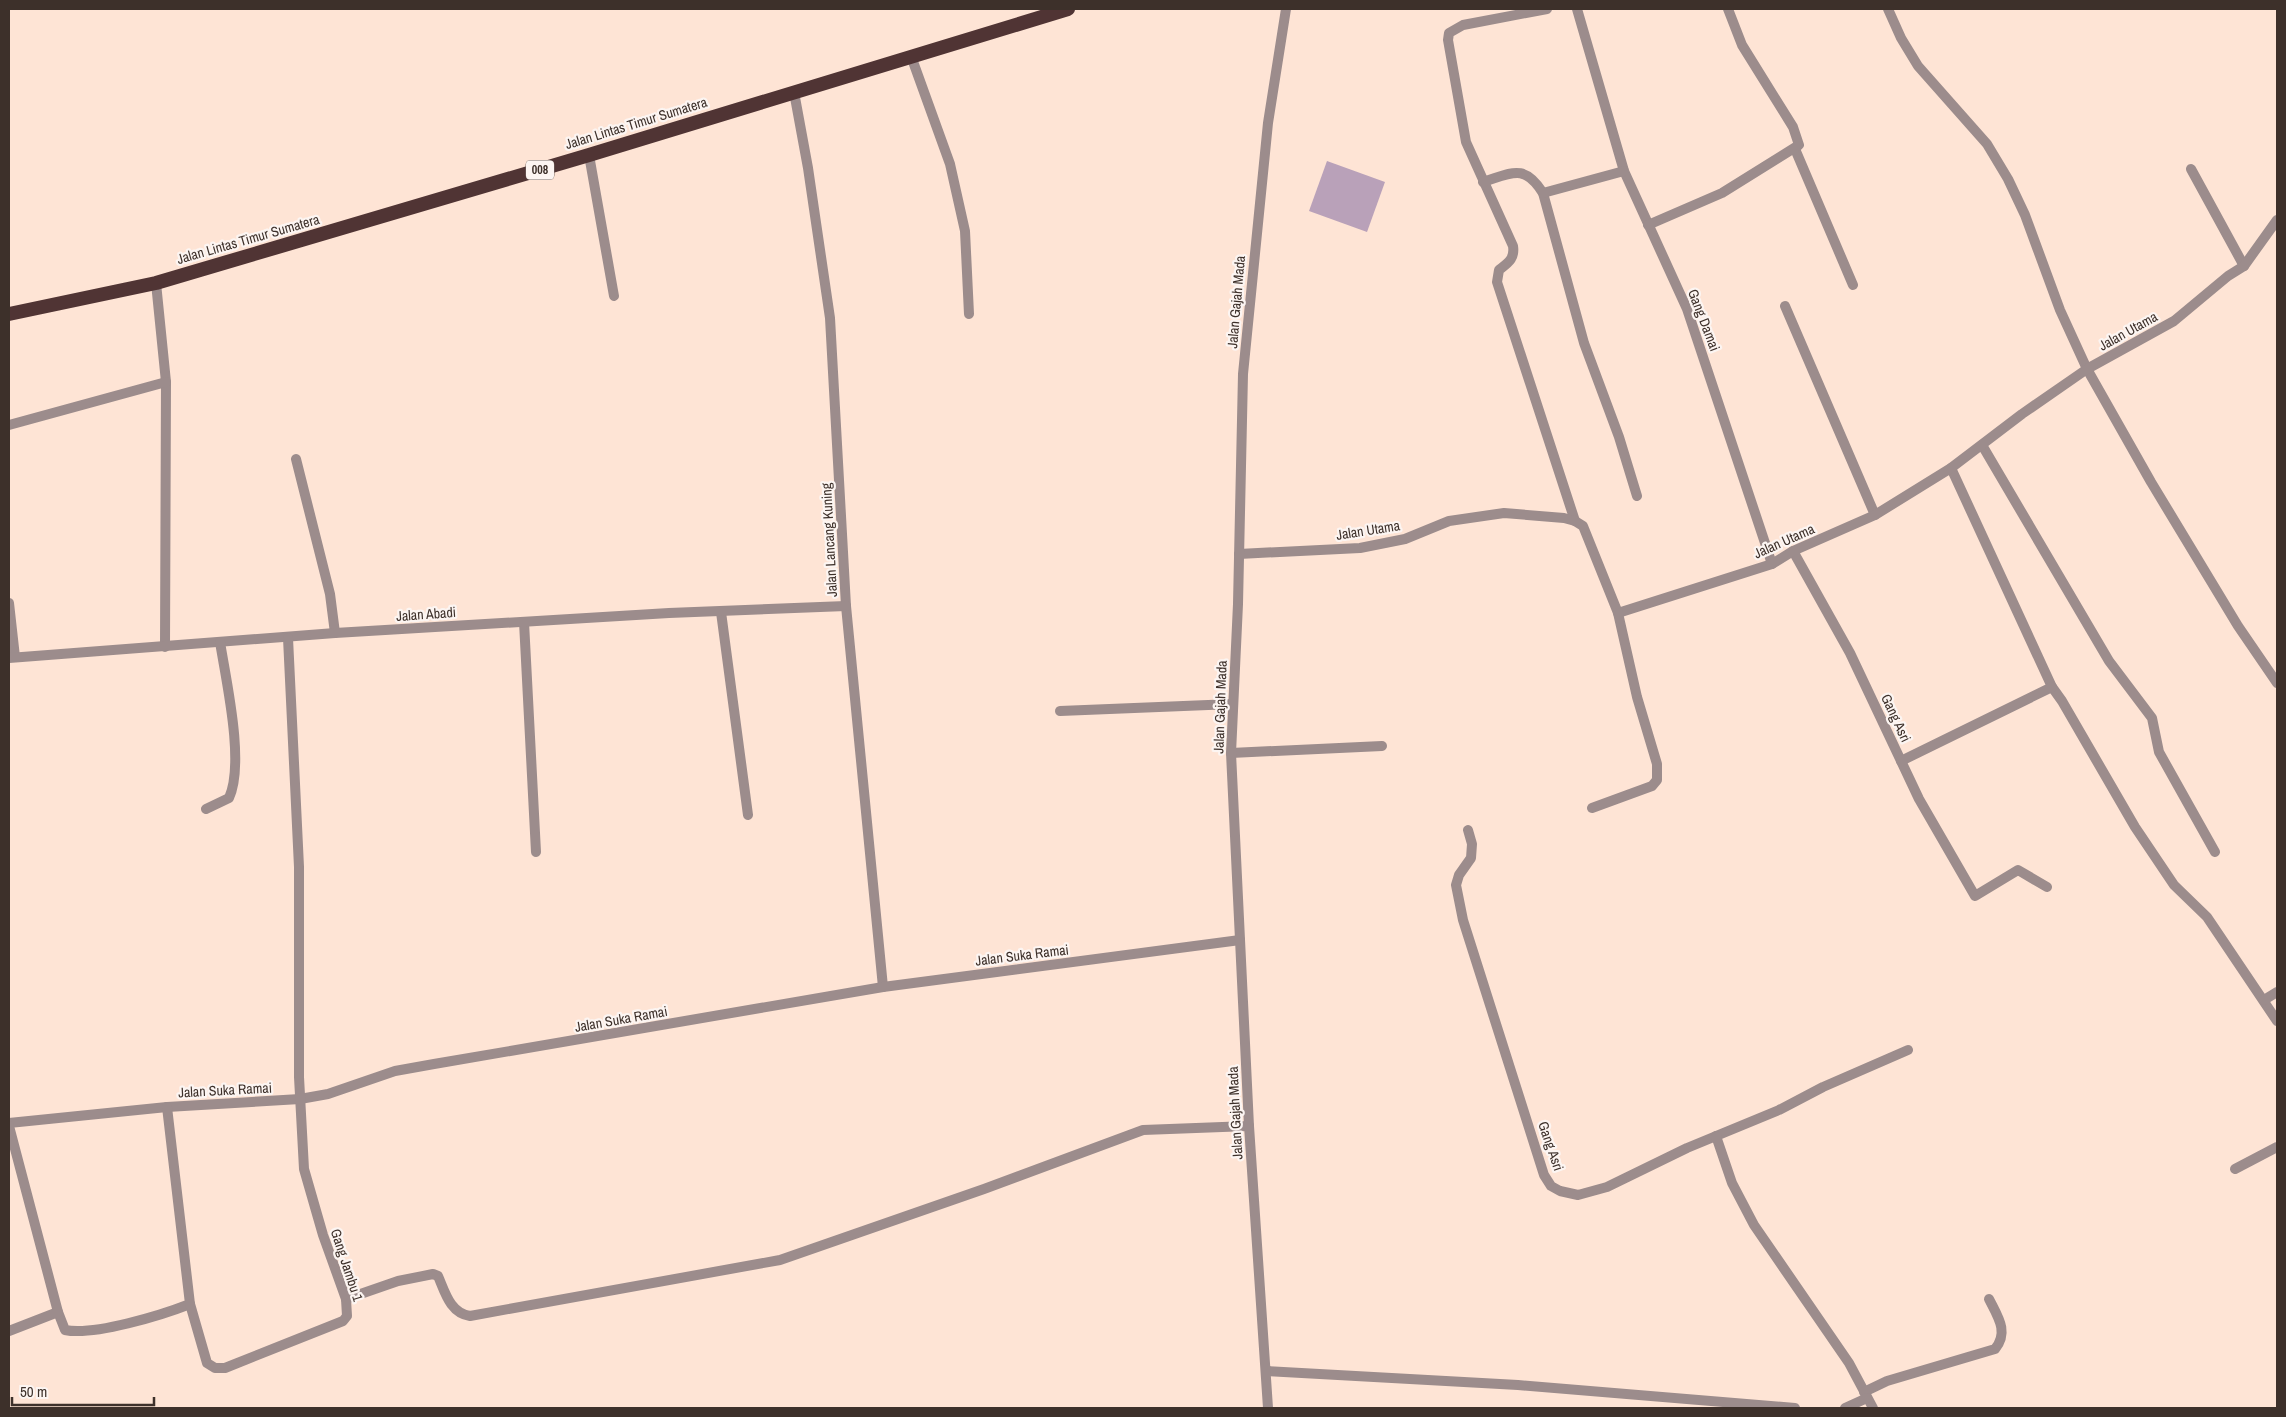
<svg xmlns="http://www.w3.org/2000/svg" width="2286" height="1417" font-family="'Archivo Narrow',sans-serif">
  <rect width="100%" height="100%" fill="#fee4d5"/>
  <!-- building -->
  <path fill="#b9a1b9" d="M1327 161 1385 182 1367 232 1309 211Z"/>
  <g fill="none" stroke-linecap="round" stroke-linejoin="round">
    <!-- service -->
    <path stroke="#9c8c8c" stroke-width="10" d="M1231 753 1382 746"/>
    <!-- minor -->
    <g stroke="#9c8c8c" stroke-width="10">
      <path d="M1547 9 1463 25 1449 33 1448 40 1466 142 1513 246C1515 259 1508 263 1499 270L1497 282 1575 521"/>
      <path d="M1577 9 1624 171 1687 309 1772 564"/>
      <path d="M1888 9 1901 38 1918 66 1987 144 2008 179 2025 215 2060 310 2087 369 2151 482 2238 626 2277 683"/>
      <path d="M911 56 950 164 965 231 969 314"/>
      <path d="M794 92 808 168 830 318 846 606 883 987"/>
      <path d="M1795 149 1853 285"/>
      <path d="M589 155 614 296"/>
      <path d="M2191 169 2244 266"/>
      <path d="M1483 182C1512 173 1524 163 1543 193L1584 343 1619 437 1637 496"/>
      <path d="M1543 193 1624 171"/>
      <path d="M1648 225 1722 193 1799 145 1793 127 1742 45 1728 9"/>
      <path d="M156 283 166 382 165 647"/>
      <path d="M1785 306 1875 515"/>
      <path d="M9 425 166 382"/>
      <path d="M1982 445 2109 661 2152 718 2159 752 2215 852"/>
      <path d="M296 459 330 594 335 633"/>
      <path d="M1951 468 2052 687 2062 701 2135 827 2174 885 2207 917 2277 1021"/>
      <path d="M1793 551 1850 653 1919 799 1975 896 2018 870 2047 887"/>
      <path d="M1239 554 1360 548 1405 539 1449 521 1504 513 1564 518 1575 521 1583 526 1618 613 1772 564 1793 551 1875 515 1951 468 2022 414 2087 369 2174 321 2228 276 2244 266 2277 220"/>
      <path d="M9 603 15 657"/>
      <path d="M721 612 748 815"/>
      <path d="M524 622 536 852"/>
      <path d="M9 658 335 633 669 613 846 606"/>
      <path d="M1060 711 1233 704"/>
      <path d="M1901 761 2052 687"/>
      <path d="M1592 808 1652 786 1657 780V764L1637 697 1618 613"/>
      <path d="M206 809 229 798C245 763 226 680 220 642"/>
      <path d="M1468 830 1472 844 1471 858 1459 875 1456 885 1463 920 1544 1175 1551 1186 1560 1191 1578 1195 1607 1187 1687 1148 1779 1110 1823 1087 1908 1050"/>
      <path d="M2264 1000 2277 992"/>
      <path d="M9 1123 167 1107 300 1099 328 1094 395 1071 434 1064 883 987 1240 940"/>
      <path d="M9 1126 58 1312 65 1330C94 1336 162 1315 190 1304L167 1107"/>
      <path d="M1716 1136 1732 1183 1754 1225 1849 1363 1873 1408"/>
      <path d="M2235 1169 2277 1147"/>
      <path d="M346 1299 398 1281 433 1274 438 1276C445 1292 450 1313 470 1316L780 1260 984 1189 1143 1130 1249 1126"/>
      <path d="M190 1304 207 1363 215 1368H225L343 1321 347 1316 346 1299 323 1235 304 1169 299 1077V867L288 638"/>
      <path d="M9 1331 58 1312"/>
      <path d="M1266 1371 1518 1385 1795 1408"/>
      <path d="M1864 1392 1887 1381 1995 1349C2009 1332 1998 1317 1989 1299"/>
      <path d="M1845 1408 1867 1398"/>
    </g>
    <!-- tertiary -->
    <path stroke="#9c8c8c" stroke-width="10" d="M1268 1408 1249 1126 1231 753 1238 604 1243 374 1268 123 1286 9"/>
    <!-- trunk -->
    <path stroke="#503434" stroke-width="14" d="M9 314 156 283 589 155 1068 9"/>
  </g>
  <g text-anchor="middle" stroke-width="4.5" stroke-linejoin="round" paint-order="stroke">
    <!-- shield labels -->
    <rect fill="#fcf5f2" stroke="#766b66" stroke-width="1" x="526" y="160.5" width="28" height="19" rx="4"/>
    <g font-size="12" font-weight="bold" fill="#3d302a">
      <text x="540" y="174">008</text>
    </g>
    <!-- street labels -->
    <g font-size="14" fill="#3d302a" stroke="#fcf5f2">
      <text transform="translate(636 123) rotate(-17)" y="5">Jalan Lintas Timur Sumatera</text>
      <text transform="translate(248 239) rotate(-16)" y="5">Jalan Lintas Timur Sumatera</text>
      <text transform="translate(1236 302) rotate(-85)" y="5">Jalan Gajah Mada</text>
      <text transform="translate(1704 320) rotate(69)" y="5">Gang Damai</text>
      <text transform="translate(2128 331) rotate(-29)" y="5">Jalan Utama</text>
      <text transform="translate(1368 530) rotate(-9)" y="5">Jalan Utama</text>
      <text transform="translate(829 540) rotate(-93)" y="5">Jalan Lancang Kuning</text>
      <text transform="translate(1784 541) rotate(-24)" y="5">Jalan Utama</text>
      <text transform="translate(426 614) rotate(-4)" y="5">Jalan Abadi</text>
      <text transform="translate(1220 707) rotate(-88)" y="5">Jalan Gajah Mada</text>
      <text transform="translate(1896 718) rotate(65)" y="5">Gang Asri</text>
      <text transform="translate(1022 955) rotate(-7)" y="5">Jalan Suka Ramai</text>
      <text transform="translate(621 1019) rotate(-10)" y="5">Jalan Suka Ramai</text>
      <text transform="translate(225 1090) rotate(-3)" y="5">Jalan Suka Ramai</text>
      <text transform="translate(1235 1113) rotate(-93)" y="5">Jalan Gajah Mada</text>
      <text transform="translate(1551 1146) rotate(71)" y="5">Gang Asri</text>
      <text transform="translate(347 1265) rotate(72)" y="5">Gang Jambu 1</text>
    </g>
  </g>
  <!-- border -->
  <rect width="2286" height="1417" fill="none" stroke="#3d302a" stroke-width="20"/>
  <!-- scale -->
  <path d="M12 1397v8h142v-8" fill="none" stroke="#3d302a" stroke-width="2.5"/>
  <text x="20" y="1397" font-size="15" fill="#3d302a" stroke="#fcf5f2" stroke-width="4" paint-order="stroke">50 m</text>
</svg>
